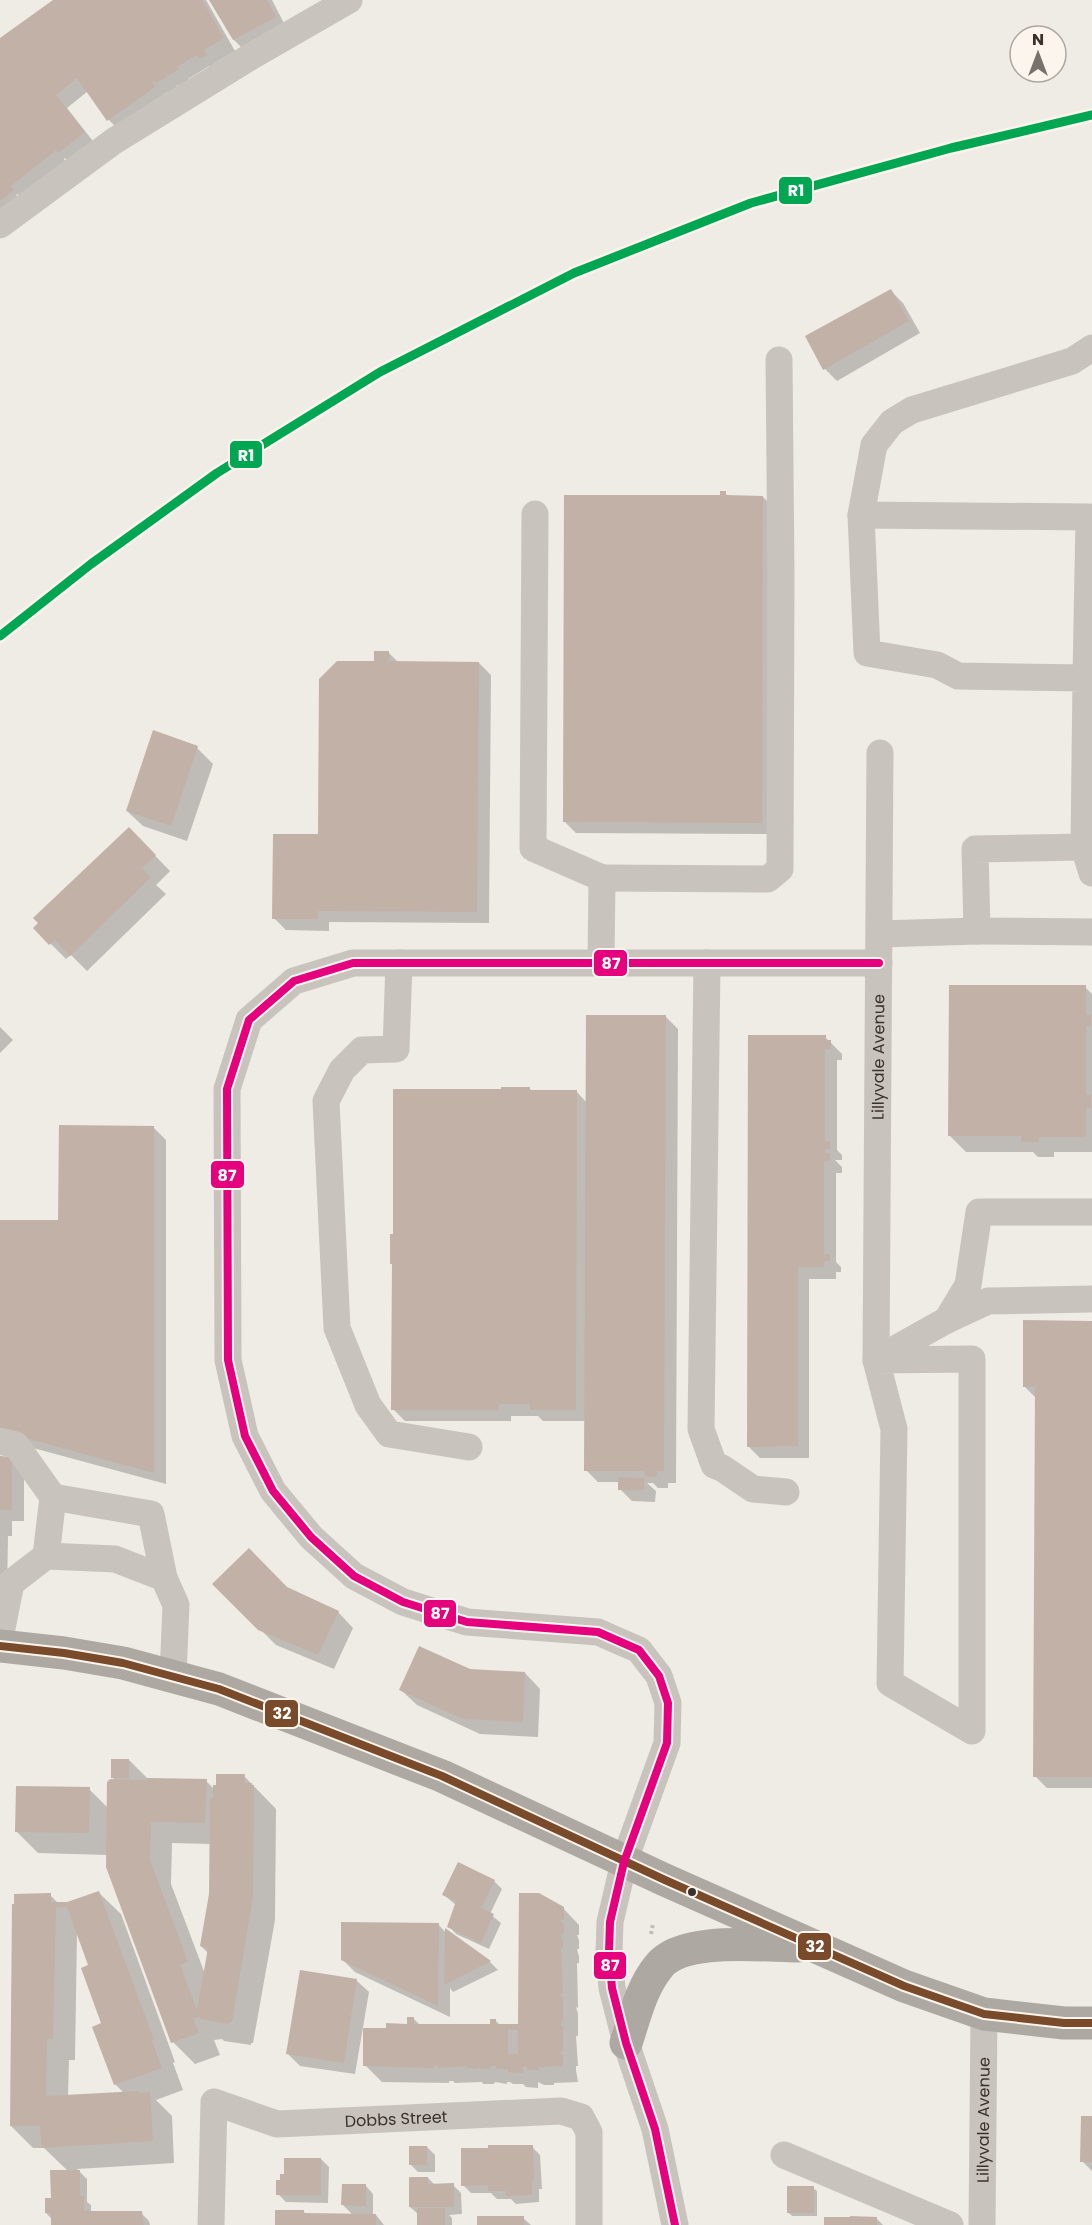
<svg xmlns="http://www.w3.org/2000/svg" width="1092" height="2225" font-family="Poppins,sans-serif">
  <rect width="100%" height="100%" fill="#efebe5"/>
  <!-- shadow -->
  <g fill="#0003" fill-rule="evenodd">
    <path d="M56 0H206L235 51 215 63 218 67 209 66 188 79 190 82 181 88 178 85 176 87 177 90 169 95 167 92 163 95 166 99 121 132 109 120 88 91 67 108 96 145 71 164 65 158 64 159 70 167 26 202 18 194 16 195 23 203 0 223V39Z"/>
    <path d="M210 0H272L287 29 246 52 234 40Z"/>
    <path d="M891 291 903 303 920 333 837 381 825 369 807 337Z"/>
    <path d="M725 493 729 497H763L775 509 774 834 576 833 564 821Z"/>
    <path d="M388 652 399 663H479L491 675 489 923 329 922V931L286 930 274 918 319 836 375 663Z"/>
    <path d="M197 748 213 764 187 841 143 826 127 811Z"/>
    <path d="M129 829 170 871 156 885 166 894 87 971 71 955 66 959 35 928Z"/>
    <path d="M1085 987 1092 994V1152H1054V1157H1038L1033 1152H966L950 1136Z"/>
    <path d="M666 1017 678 1029 676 1483H668V1488H658L653 1483H647L656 1491 655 1502 632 1501 620 1489V1482H598L586 1470V1421H543L538 1416H511V1421H405L393 1409 394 1235 530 1089 532 1091H576L587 1103Z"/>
    <path d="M0 1027 13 1040 0 1053Z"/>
    <path d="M825 1037 842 1054V1060H837V1150L842 1155V1160H835L842 1167V1173H836V1262L841 1267V1272H836V1279H809V1458H760L748 1446Z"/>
    <path d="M154 1128 166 1140V1484L0 1439V1221L60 1222Z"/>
    <path d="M1092 1322V1788H1047L1035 1776 1036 1398 1024 1386Z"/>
    <path d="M0 1458 12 1459 24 1471V1521H12V1536H8L7 1595H0Z"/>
    <path d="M215 1584 287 1589 338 1612 353 1628 334 1669 276 1645Z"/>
    <path d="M470 1670 525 1673 540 1689 538 1737 480 1734 417 1705 401 1690Z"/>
    <path d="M129 1760 148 1779 206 1781 214 1789 244 1776 276 1809 275 1920 253 2043H251V2045L224 2041 222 2039 214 2040 220 2055 195 2064 173 2042 108 1855 38 1853 16 1831 89 1789 108 1808 116 1781 112 1777ZM172 1843 211 1844 210 1894 201 1946 208 1953 205 1974 171 1884Z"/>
    <path d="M494 1881 502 1889 490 1914 501 1923 489 1949 456 1934 449 1926 456 1905 444 1895Z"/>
    <path d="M98 1892 121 1914 175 2062 173 2063 183 2090 156 2100 172 2116 174 2163 77 2169 87 2179V2202L91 2205V2213H141L149 2221 150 2225H52V2219L46 2213 68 2171 44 2148H33L11 2126 50 1895 59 1904H68ZM77 1931 90 1965 115 2084 124 2093 68 2096 69 2060H75Z"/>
    <path d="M561 1906 579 1925V1935H577L579 1940V1949H577L579 1957V1963H577L578 2008 576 2007 578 2014V2036H576L578 2066H576V2070L578 2082 554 2083V2085H544L538 2082V2088L526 2087 523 2084H513L510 2082H507V2084L495 2082 494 2084H483L482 2082 455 2083 453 2081H449V2083L382 2082 366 2066 365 2029H387L409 2025 413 2018 420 2025 492 2026 495 2020 501 2026H519Z"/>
    <path d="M438 1924 446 1933 490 1962 498 1970 453 1992 450 1988V2017L355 1972 342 1959Z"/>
    <path d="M356 1980 369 1992 355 2074 300 2066 288 2054Z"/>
    <path d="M1092 2118V2171L1082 2161Z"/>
    <path d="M427 2147 435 2155V2172H418L410 2164Z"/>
    <path d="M532 2147 540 2155 542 2189H539V2202L516 2204 511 2199H497L491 2193H471L463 2185Z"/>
    <path d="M321 2159 329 2167 328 2203 286 2202 278 2194 286 2175Z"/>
    <path d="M428 2178 435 2185H453L461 2193 462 2214 449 2215 452 2218V2225H419V2215L410 2207Z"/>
    <path d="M366 2186 373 2194V2215H376L384 2225H277L303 2211 306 2214 353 2215 343 2205Z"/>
    <path d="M813 2188 817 2191V2216H792L789 2213Z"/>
    <path d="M523 2218 531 2225H479Z"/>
    <path d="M876 2218 883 2225H826Z"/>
  </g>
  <!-- building -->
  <g fill="#c2b1a7" fill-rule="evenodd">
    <path d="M53 0H202L224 38 204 50 207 55 200 59 197 55 177 67 179 69 168 76 166 73 165 74 167 77 156 83 154 81 152 82 155 87 107 121 77 78 56 95 85 132 58 153 56 150 11 186 14 190 0 201V38Z"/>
    <path d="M209 0H267L276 17 233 40Z"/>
    <path d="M891 289 909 321 823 370 805 336Z"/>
    <path d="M720 491H726V495L763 496 762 823 563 822 564 495H720Z"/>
    <path d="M374 651H389V661L479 662 477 912 318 911V919H272L273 834H318L319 679 337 661H374Z"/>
    <path d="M153 730 198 746 171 826 126 811Z"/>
    <path d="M129 827 156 855 142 868 151 877 70 956 55 940 49 945 33 928 38 923 33 918Z"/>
    <path d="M949 985H1086V1015H1091V1026H1086V1095H1091V1108H1086V1137H1039V1142H1021V1136H948Z"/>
    <path d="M586 1015H666L664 1471H657V1477H645V1471H584Z"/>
    <path d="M748 1035H826V1040H831V1049H825V1141H830V1149H825V1153H830V1161H824V1254H830V1261H824V1267H798V1446L747 1447Z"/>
    <path d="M501 1087H530V1090H577L576 1410H530V1404H499V1410H391L392 1264H390V1234H393V1089H501Z"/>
    <path d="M59 1125 154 1126V1473L0 1431V1220H58Z"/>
    <path d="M1023 1320 1092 1321V1777H1033L1035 1387H1023Z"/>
    <path d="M0 1456 12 1457V1510H0Z"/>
    <path d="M618 1477 644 1478V1490H618Z"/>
    <path d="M249 1548 287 1587 339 1611 318 1655 258 1630 212 1584Z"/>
    <path d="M419 1646 470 1669 525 1672 523 1722 463 1719 399 1690Z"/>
    <rect x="111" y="1759" width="18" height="19"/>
    <path d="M216 1774H245L244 1783H252V1785H254L253 1897 232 2022H230L229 2024 200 2019 201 2017 193 2018 199 2033 171 2043 106 1867 107 1782 110 1779 146 1780 147 1782V1778L207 1779 205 1823 151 1822 150 1860 188 1962 180 1965 197 2010 208 1948 200 1946 209 1894 210 1798H213V1785H216Z"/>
    <path d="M16 1786 90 1787 89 1833 15 1832Z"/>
    <path d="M458 1862 495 1880 481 1908 494 1914 481 1943 447 1927 456 1901 442 1895Z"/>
    <path d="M99 1891 154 2040 152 2041 162 2068 114 2085 92 2027 101 2023 81 1968 88 1965 67 1907H56L53 2039H47L46 2096 139 2091V2093L150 2092 153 2141 42 2148 40 2126H10L12 1904H14V1894L51 1893V1902H67Z"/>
    <path d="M519 1893H539L564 1907V1920H561V1923H564V1934H561V1939H563V1948H561L563 1993H561V1997H563V2021H561V2026H563V2051H561V2055H563V2066L539 2067V2070H527V2067H523V2073L508 2072V2069H496V2066H491V2069H480L478 2066V2069L466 2068V2066L438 2068V2066H434V2068L363 2066V2028H386V2023L407 2024V2017H414V2024H490V2019H496V2024H518ZM508 2029 518 2030V2054H508Z"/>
    <path d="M341 1922 439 1923 438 2006 341 1960Z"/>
    <path d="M445 1928 491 1961 444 1985Z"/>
    <path d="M300 1970 357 1979 344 2063 286 2054Z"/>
    <path d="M1081 2116H1092V2162H1080Z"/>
    <path d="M488 2145H533L534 2181H532V2195L506 2196V2191H488V2185L461 2186V2148H488Z"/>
    <rect x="409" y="2146" width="18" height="19"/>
    <path d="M284 2158H321V2195H276V2180H280V2174H284Z"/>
    <path d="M50 2170H80V2196H84V2211H142L144 2225H51V2213H45V2198H51Z"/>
    <path d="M409 2177H428V2184L454 2183V2207H409Z"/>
    <path d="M342 2184H366V2206L341 2205Z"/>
    <rect x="787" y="2186" width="27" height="27"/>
    <rect x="417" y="2208" width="28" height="17"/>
    <path d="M275 2210H304V2213L376 2214V2225H275Z"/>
    <rect x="477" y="2216" width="47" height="9"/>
    <path d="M850 2216 877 2217V2225H824V2217H850Z"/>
  </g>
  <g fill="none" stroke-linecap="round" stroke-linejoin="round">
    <!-- path -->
    <path stroke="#c1bcb6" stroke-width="4" stroke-dasharray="3 3" stroke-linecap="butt" d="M651 1934 653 1924"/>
    <!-- minor -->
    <g stroke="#c9c3bd" stroke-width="27">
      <path d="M0 225 114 141 250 57 349 0"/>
      <path d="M535 514 533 848 602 878 601 963"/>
      <path d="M861 515 1089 517 1086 678"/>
      <path d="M1084 847 1092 873"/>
      <path d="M602 878 768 879 780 869 781 574 779 360"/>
      <path d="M977 931 1092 932"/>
      <path d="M880 934 977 931 975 849 1084 847 1086 678 958 676 937 665 867 653 861 515 874 445 892 422 912 410 1072 361 1092 348"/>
      <path d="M399 963 396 1049 362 1050 342 1070 326 1101 337 1328 368 1405 389 1434 469 1447"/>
      <path d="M707 963 701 1429 714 1465 722 1468 753 1489 786 1492"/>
      <path d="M947 1320 968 1285 979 1212H1092"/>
      <path d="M879 1358 947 1320 988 1301 1092 1299"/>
      <path d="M972 1359V1731L890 1683 894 1429 876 1360Z"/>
      <path id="s1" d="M876 1360 880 753"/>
      <path d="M0 1441 16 1445 53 1497 151 1514 164 1578"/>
      <path d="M46 1556 53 1497"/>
      <path d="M0 1638 11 1583 46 1556 115 1559 164 1578 176 1605 173 1676"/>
      <path d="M784 2155 950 2225"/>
      <path id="s2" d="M211 2225 214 2102 277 2124 561 2111 581 2117 589 2132V2225"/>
      <path d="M675 2225 655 2129 626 2043 612 1988 609 1953 610 1922 624 1862 667 1743 668 1703 659 1676 639 1650 598 1632 467 1622 403 1602 354 1576 311 1537 273 1491 245 1436 228 1360 227 1089 249 1020 294 981 353 963H879"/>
      <path id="s3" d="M982 2225 984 2014"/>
    </g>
    <!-- major -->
    <g stroke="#aea8a2" stroke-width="33">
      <path d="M0 1646 64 1653 123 1663 219 1689 442 1776 665 1880 904 1986 984 2014 1064 2023H1092"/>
      <path d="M626 2043C635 2016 641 1988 659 1966 682 1936 763 1946 798 1946"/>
    </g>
    <!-- bus-1 casing -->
    <g stroke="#fbf5ed" stroke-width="12">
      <path id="bus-1" d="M0 1646 64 1653 123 1663 219 1689 442 1776 665 1880 904 1986 984 2014 1064 2023H1092"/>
    </g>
    <!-- bus-2 casing -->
    <g stroke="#fbf5ed" stroke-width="12">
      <path id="bus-2" d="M675 2225 655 2129 626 2043 612 1988 609 1953 610 1922 624 1862 667 1743 668 1703 659 1676 639 1650 598 1632 467 1622 403 1602 354 1576 311 1537 273 1491 245 1436 228 1360 227 1089 249 1020 294 981 353 963H879"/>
    </g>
    <!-- bus-1 -->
    <use href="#bus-1" stroke="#7a4b2a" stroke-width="8"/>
    <!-- bus-2 -->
    <use href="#bus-2" stroke="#e5007d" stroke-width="8"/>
    <!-- rail-1 casing -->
    <g stroke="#fbf5ed" stroke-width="14">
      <path id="rail-1" d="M0 636 91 564 217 473 380 372 574 273 751 203 951 148 1092 115"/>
    </g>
    <!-- rail-1 -->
    <use href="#rail-1" stroke="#00a651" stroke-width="9"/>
  </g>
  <!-- markers -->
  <circle fill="#3a312b" stroke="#fbf5ed" stroke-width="2" cx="692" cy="1892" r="5"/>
  <g text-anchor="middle" stroke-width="4.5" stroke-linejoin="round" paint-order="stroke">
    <!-- street labels -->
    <g font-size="16" fill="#3a312b" stroke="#fbf5ed">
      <text dy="6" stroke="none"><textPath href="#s1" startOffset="303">Lillyvale Avenue</textPath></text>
      <text dy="6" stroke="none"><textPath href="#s2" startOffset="309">Dobbs Street</textPath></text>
      <text dy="6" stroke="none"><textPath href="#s3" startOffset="105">Lillyvale Avenue</textPath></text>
    </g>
  </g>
  <g stroke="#fbf5ed" stroke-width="2">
    <rect x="778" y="176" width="35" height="29" rx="6" fill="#00a651"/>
    <rect x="229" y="440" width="34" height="29" rx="6" fill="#00a651"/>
    <rect x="593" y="949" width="35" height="28" rx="6" fill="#e5007d"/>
    <rect x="210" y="1160" width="35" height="29" rx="6" fill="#e5007d"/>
    <rect x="423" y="1599" width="34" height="29" rx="6" fill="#e5007d"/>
    <rect x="264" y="1699" width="35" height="29" rx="6" fill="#7a4b2a"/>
    <rect x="797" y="1932" width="35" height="29" rx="6" fill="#7a4b2a"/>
    <rect x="593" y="1951" width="34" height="29" rx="6" fill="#e5007d"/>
  </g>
  <g font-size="16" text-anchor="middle" font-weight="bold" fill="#fff">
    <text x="796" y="196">R1</text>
    <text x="246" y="461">R1</text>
    <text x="611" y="969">87</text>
    <text x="227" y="1181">87</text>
    <text x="440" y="1619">87</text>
    <text x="282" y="1719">32</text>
    <text x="815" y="1952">32</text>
    <text x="610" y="1971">87</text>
  </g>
  <!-- north arrow -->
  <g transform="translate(1038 54)"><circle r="28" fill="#fbf5ed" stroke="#aea79f" stroke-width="1.5"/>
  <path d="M0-4.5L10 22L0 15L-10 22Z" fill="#79726c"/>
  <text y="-9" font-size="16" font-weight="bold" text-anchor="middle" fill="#3a312b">N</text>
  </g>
</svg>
